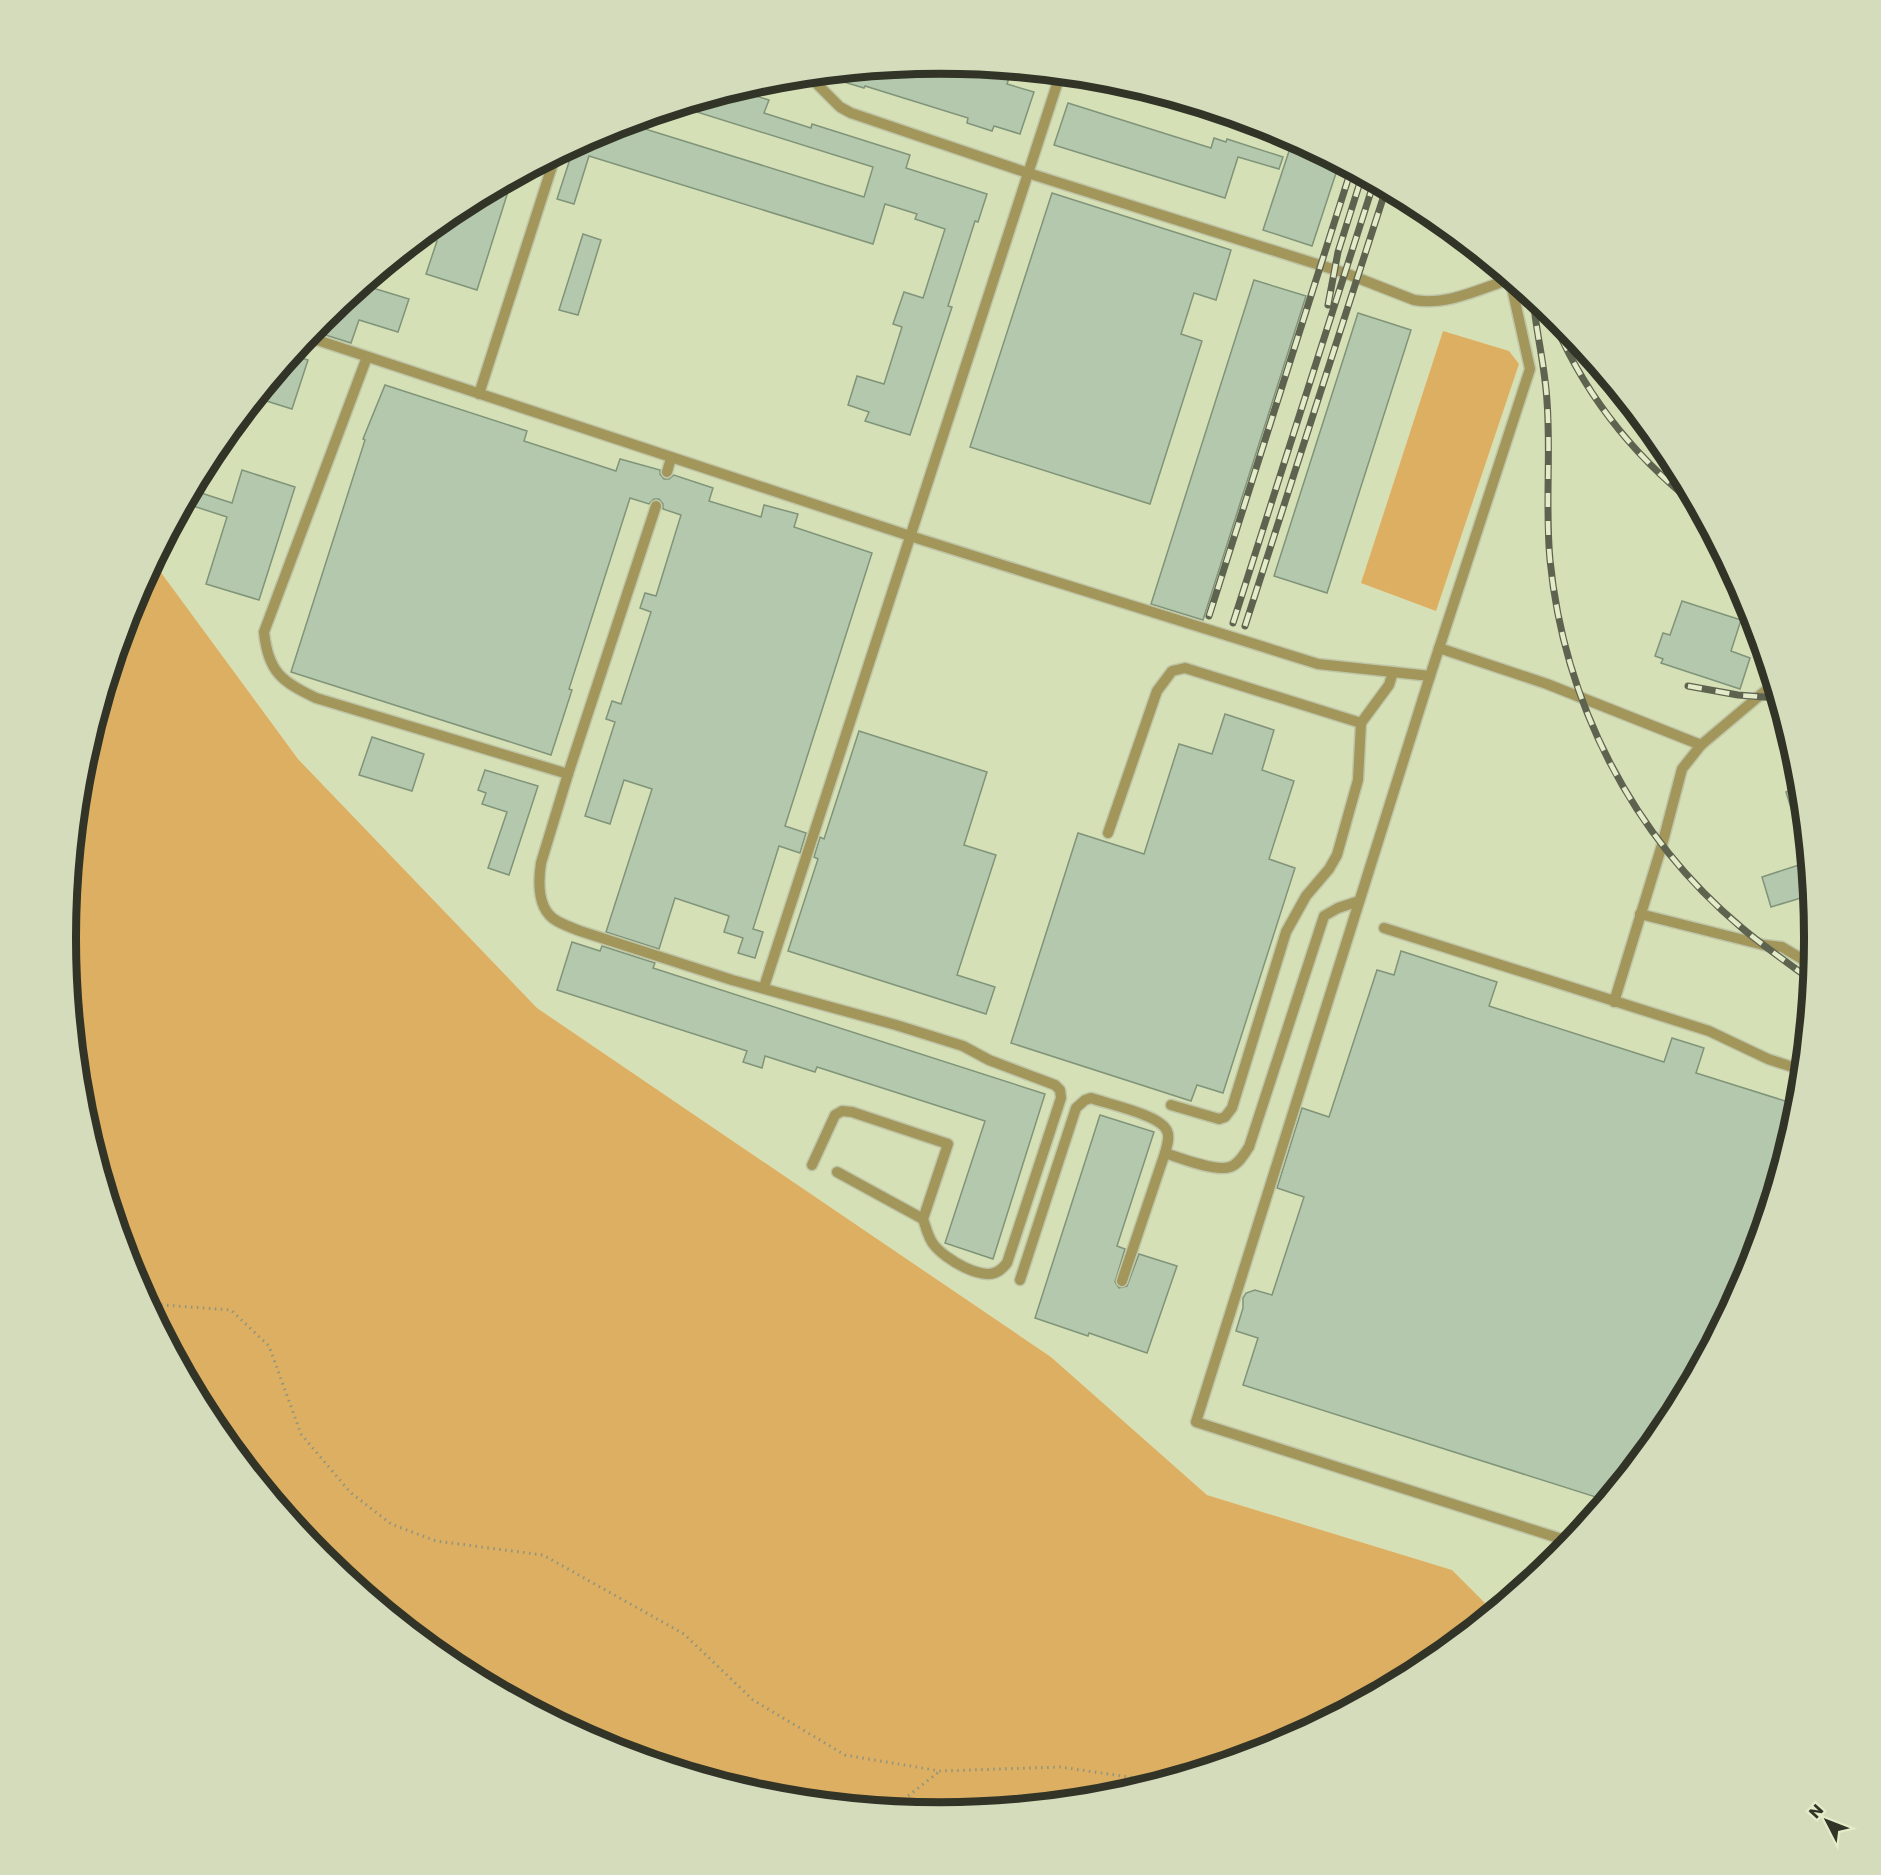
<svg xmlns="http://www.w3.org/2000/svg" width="1881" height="1875" font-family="Poppins,sans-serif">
  <rect width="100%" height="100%" fill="#e3ebc9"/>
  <!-- built -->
  <path fill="#d6e0b7" d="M941 63 1111 80 1275 130 1427 211 1559 319 1668 452 1749 603 1798 767 1815 938 1798 1108 1748 1272 1667 1424 1559 1556 1492 1610 1451 1570 1207 1495 1051 1357 537 1008 298 759 154 563 214 451 322 319 455 210 606 129 770 80Z"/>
  <!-- green -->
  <g fill="#ddaf62">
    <path d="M1443 331 1509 351 1519 364 1436 611 1361 583Z"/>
    <path d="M154 563 298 759 537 1008 1051 1357 1207 1495 1452 1570 1492 1610 1426 1665 1275 1746 1111 1795 940 1812 770 1795 606 1745 454 1664 322 1556 213 1423 132 1272 83 1108 66 937 83 767 133 603Z"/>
  </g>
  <!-- building -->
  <g fill="#b3c8ac" stroke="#809479" stroke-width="1.5">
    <path d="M941 63 973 73 975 68 1009 78 1007 84 1034 92 1020 134 994 126 992 131 967 123 968 118 865 86 864 88 821 75Z"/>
    <path d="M737 90 769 100 764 113 811 128 812 124 910 155 906 168 987 194 978 222 975 221 948 306 952 307 910 435 865 421 869 412 848 405 857 376 884 384 902 327 893 324 904 292 923 298 945 229 915 219 917 214 885 204 873 244 589 156 574 204 557 199 571 156 574 157 575 152 569 149 606 129 626 123 864 197 873 167 681 107Z"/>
    <path d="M1068 103 1211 148 1214 138 1226 142 1227 139 1283 157 1279 169 1238 157 1225 198 1054 145Z"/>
    <path d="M1293 139 1339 164 1312 246 1263 230Z"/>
    <path d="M512 179 477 290 426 274 437 241 422 237 455 210Z"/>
    <path d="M1052 193 1231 250 1216 300 1194 293 1181 334 1202 341 1150 504 970 447Z"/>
    <path d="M583 234 601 240 578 315 559 310Z"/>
    <path d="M1254 280 1306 296 1203 620 1151 604Z"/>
    <path d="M363 285 409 299 398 332 359 320 351 343 313 331 322 319Z"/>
    <path d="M1358 313 1411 330 1327 593 1274 576Z"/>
    <path d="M292 355 308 360 292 409 257 398Z"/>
    <path d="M385 385 527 431 524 441 616 471 620 459 660 470V474L664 479H669L674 475 713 488 709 501 761 517 764 505 798 514 794 527 872 553 785 826 806 833 800 853 779 846 753 929 763 932 755 958 738 953 743 938 724 932 729 916 675 898 659 949 606 932 652 789 624 780 610 824 585 816 615 722 606 719 612 701 621 704 651 612 640 608 645 593 656 596 681 515 663 509V504L659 499H654L649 504 630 498 569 689 572 690 551 755 291 672 365 440 363 439Z"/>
    <path d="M242 470 295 487 259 600 206 584 227 517 190 505 195 491 232 503Z"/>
    <path d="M1682 601 1741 620 1731 651 1750 658 1740 689 1661 663 1663 659 1655 656 1663 633 1670 635Z"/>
    <path d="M1225 714 1274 730 1262 770 1294 781 1269 859 1295 868 1223 1093 1197 1085 1191 1101 1011 1043 1078 833 1144 854 1179 744 1212 754Z"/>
    <path d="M859 731 987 772 964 845 996 855 957 975 995 987 986 1014 788 951 818 859 814 857 820 837 824 839Z"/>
    <path d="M372 737 424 754 412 791 359 775Z"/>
    <path d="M485 770 538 786 509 875 488 868 507 812 482 804 486 793 478 790Z"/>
    <path d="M1800 787 1804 830 1798 831 1786 792Z"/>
    <path d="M1808 862 1811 895 1771 907 1762 877Z"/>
    <path d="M572 942 600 951 602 946 655 963 653 968 1045 1094 993 1259 945 1243 985 1121 817 1067 815 1072 765 1056 762 1068 743 1062 747 1051 557 990Z"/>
    <path d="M1401 951 1497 982 1489 1006 1664 1062 1672 1038 1704 1048 1696 1073 1798 1105 1748 1272 1667 1424 1605 1500 1243 1385 1258 1338 1236 1331 1243 1308V1298L1246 1293 1255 1290 1272 1295 1304 1197 1277 1188 1302 1108 1329 1117 1377 970 1394 975Z"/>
    <path d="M1100 1115 1154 1132 1117 1246 1125 1249 1115 1282 1119 1288 1127 1286 1139 1254 1177 1266 1147 1353 1089 1333 1088 1336 1035 1318Z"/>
  </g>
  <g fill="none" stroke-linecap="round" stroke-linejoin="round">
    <!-- lane casing -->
    <g stroke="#bfc6a8" stroke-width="13">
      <g id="lane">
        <path d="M809 76 840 107 851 113 1028 173 1345 273 1414 300C1446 306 1480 289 1510 279"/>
        <path d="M1510 279 1530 369 1430 676 1196 1422 1571 1542"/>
        <path d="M308 337 910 536 1318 664 1430 676"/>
        <path d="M367 357 264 632C268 672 282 682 316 698L568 774"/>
        <path d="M479 394 555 157"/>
        <path d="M667 472 671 458"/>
        <path d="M656 506 568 774 541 863C538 883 537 910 557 921 564 925 572 928 580 931L732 980 896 1025 963 1046 989 1060 1055 1085 1060 1090 1061 1098 1007 1263C1005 1265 1003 1268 1000 1270 984 1283 945 1259 934 1245 928 1238 926 1227 923 1219L948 1144 852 1112 842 1111 835 1115 812 1165"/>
        <path d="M1439 648 1547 684 1701 745"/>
        <path d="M1108 833 1157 691 1172 671 1185 668 1361 723"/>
        <path d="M1640 914 1764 945 1782 947 1812 965"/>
        <path d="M1384 928 1709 1031 1768 1059 1802 1070"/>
        <path d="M764 987 1060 75"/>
        <path d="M1614 1002 1662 845 1682 769 1701 745 1771 686V676"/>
        <path d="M1171 1105 1219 1119 1225 1117 1232 1108 1286 932 1306 896 1329 869 1337 855 1358 780 1361 723 1389 685 1393 672"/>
        <path d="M837 1172 923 1219"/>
        <path d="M1020 1280 1076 1108 1085 1100 1091 1098C1108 1104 1161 1115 1167 1131 1170 1137 1167 1146 1165 1153"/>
        <path d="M1122 1281 1165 1153C1180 1158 1215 1172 1230 1167 1239 1164 1244 1154 1249 1147L1324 916 1338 908 1359 901"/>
      </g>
    </g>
    <!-- path -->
    <g stroke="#90957d" stroke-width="3" stroke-dasharray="1.5 4.5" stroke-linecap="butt">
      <path d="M149 1304 231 1310 269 1346 301 1434 350 1492 391 1524 436 1541 543 1555 684 1634 753 1700 845 1755 940 1771 1060 1767 1157 1781"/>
      <path d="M894 1807 940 1771"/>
    </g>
    <!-- lane -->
    <use href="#lane" stroke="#a2965b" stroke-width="10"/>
    <!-- rail casing -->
    <g stroke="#5e6350" stroke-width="7">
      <g id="rail">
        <path d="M1533 298C1536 332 1545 366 1547 401 1551 454 1545 507 1550 560 1564 702 1632 836 1742 928 1761 944 1781 958 1800 972L1811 977"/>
        <path d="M1328 305 1338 252 1362 176"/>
        <path d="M1550 312C1581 390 1631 454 1697 506"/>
        <path d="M1209 616 1351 170"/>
        <path d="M1233 623 1374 182"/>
        <path d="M1245 626 1386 189"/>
        <path d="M1688 686 1738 695 1777 698"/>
      </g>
    </g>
    <!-- rail -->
    <use href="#rail" stroke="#e3ebc9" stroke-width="4.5" stroke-dasharray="14" stroke-linecap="butt"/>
  </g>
  <!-- crop -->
  <path d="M0 0H1881V1875H0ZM76 938a864 864 0 1 1 1728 0a864 864 0 1 1-1728 0Z" fill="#d5dcbc" fill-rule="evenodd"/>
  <path fill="none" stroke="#313426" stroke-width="8" d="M76 938a864 864 0 1 1 1728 0a864 864 0 1 1-1728 0Z"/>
  <!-- north arrow -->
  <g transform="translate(1827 1821) rotate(312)" stroke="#e3ebc9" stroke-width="4.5" paint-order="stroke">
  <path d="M0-4.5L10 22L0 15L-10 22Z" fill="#313426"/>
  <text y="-9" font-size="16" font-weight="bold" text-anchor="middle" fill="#313426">N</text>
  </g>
</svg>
